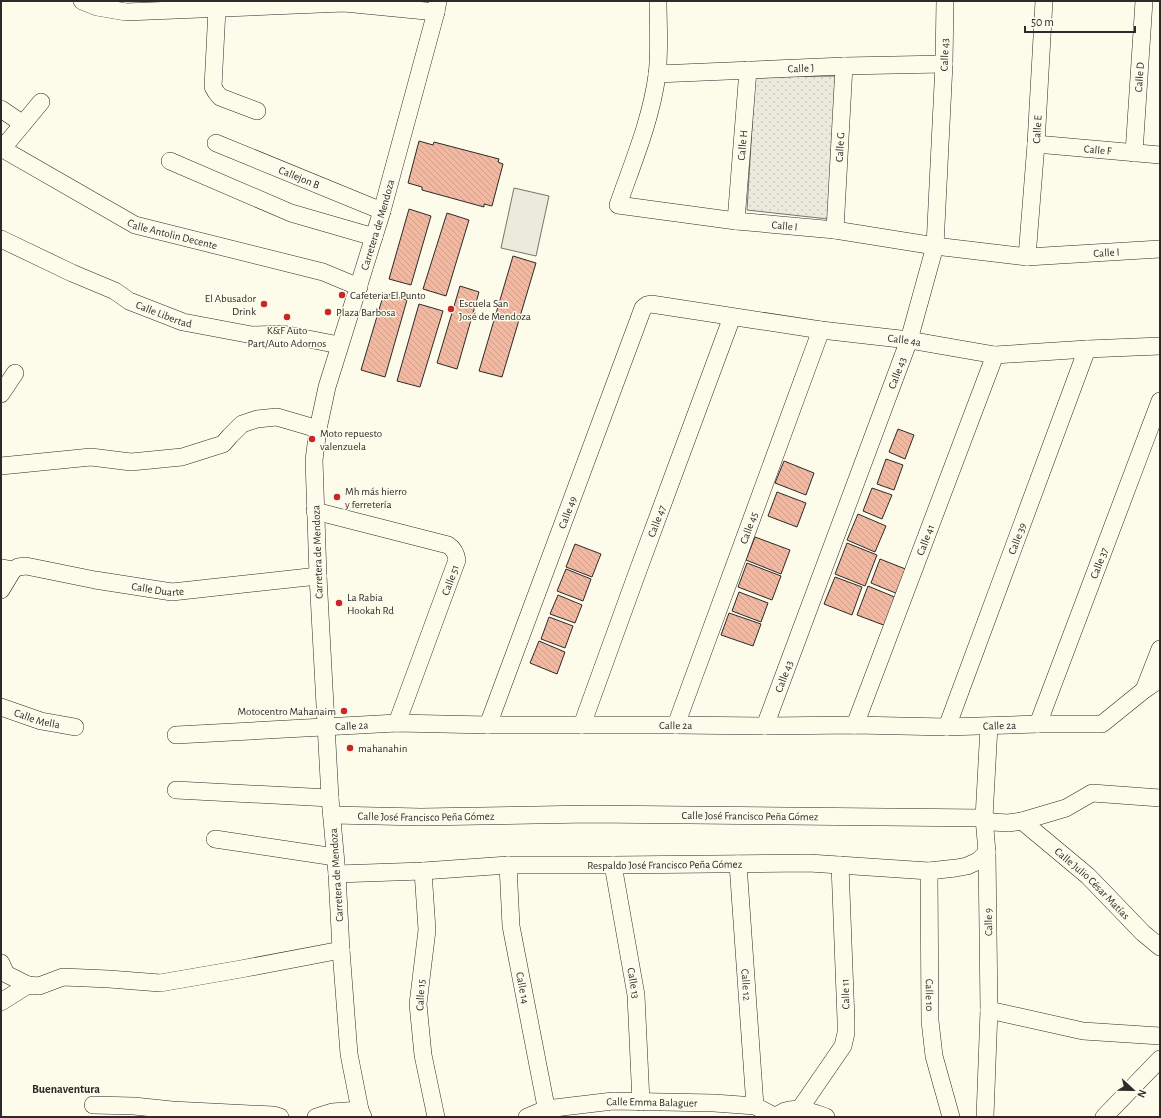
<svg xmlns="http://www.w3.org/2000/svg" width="1161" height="1118" font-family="'Alegreya Sans',sans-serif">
  <defs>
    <pattern id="green-dots" width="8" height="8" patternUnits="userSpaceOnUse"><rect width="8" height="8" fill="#ecebdb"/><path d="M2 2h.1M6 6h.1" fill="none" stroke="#cbcabc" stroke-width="1.8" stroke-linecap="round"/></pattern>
    <pattern id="building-back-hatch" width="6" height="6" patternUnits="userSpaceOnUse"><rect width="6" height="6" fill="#f2b8a0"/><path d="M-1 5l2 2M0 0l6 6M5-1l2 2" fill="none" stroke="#d09e8a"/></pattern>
  </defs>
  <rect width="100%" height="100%" fill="#fdfbea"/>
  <!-- green -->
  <path fill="url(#green-dots)" stroke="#74746e" d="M837 76 828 219 747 210 755 77Z"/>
  <!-- pitch -->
  <path fill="#ecebdb" stroke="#74746e" d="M514 188 549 196 536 256 501 248Z"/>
  <!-- building -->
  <g fill="url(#building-back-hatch)" stroke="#2b2b2b">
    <path d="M419 141 433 145 434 142 499 159 498 162 503 164 492 206 484 204V207L422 190V187L408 183Z"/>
    <path d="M409 209 431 216 411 285 389 279Z"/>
    <path d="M447 213 469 220 446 296 423 289Z"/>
    <path d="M513 256 536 263 502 377 479 371Z"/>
    <path d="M460 286 479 292 457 369 437 363Z"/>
    <path d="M384 293 407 300 385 377 361 370Z"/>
    <path d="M419 304 443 311 420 387 397 381Z"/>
    <path d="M898 429 914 435 905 459 889 452Z"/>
    <path d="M886 459 903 465 894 490 877 484Z"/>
    <path d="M784 461 814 473 806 495 775 483Z"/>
    <path d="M872 488 892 495 882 519 863 511Z"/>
    <path d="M777 492 806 503 797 527 768 516Z"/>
    <path d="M858 514 886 526 875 552 847 540Z"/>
    <path d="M755 537 790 550 781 574 746 560Z"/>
    <path d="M847 543 877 555 865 586 835 574Z"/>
    <path d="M575 544 601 554 592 577 566 567Z"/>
    <path d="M880 559 908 570 898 594 871 583Z"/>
    <path d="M747 563 781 576 772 600 738 587Z"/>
    <path d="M566 569 591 579 583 601 557 591Z"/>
    <path d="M835 577 862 587 852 615 824 604Z"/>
    <path d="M868 586 897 598 886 626 857 615Z"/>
    <path d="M739 592 768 603 761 622 732 611Z"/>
    <path d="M558 595 582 605 575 623 550 614Z"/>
    <path d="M729 613 761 624 753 646 721 635Z"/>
    <path d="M549 617 573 626 565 648 541 639Z"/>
    <path d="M539 641 565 652 557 674 530 663Z"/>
  </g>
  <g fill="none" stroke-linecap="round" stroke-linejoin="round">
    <!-- minor casing -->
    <g stroke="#2b2b2b" stroke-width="18">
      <g id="minor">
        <path d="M82 1 97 7 126 12 344 3 436 12"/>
        <path id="s1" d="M658 1C658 24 660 52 657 75 651 120 633 162 618 205L736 221 835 230 935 246 1027 257 1160 249"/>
        <path d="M217 9 213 87 216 92 220 97 257 111"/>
        <path id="s2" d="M657 74 844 66 944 64"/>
        <path d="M1 109 23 124"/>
        <path id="s3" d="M216 143 382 211"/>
        <path id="s4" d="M1036 144 1160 155"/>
        <path id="s5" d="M1 148 135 225 323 272 359 287"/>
        <path d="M2 149 41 102"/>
        <path id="s6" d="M1134 153 1144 1"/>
        <path d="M170 161 291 213 374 237"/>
        <path id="s7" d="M736 221 748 70"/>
        <path id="s8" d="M835 230 844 66"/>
        <path id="s9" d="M1 239 72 273 115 291 129 301 183 322 252 335 283 334 339 345"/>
        <path id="s10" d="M1027 257 1036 144 1044 1"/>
        <path d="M1 394 15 373"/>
        <path d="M1 466 91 457 131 462 182 457 223 444 230 436 242 424 257 419 277 417 318 429"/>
        <path d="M315 511 448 545C454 549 456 553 457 560L397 723"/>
        <path id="s11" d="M1 568 13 570 18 567 26 566 95 580 172 592 318 576"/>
        <path d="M1 590 13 570"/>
        <path d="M1144 690 1160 649"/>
        <path id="s12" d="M1 707 41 721 75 727"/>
        <path id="s13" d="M1038 724 1160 401"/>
        <path id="s14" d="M488 725 643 308 647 305 651 304 821 330 909 340 995 355 1087 349 1160 346"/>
        <path id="s15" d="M582 725 636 576 732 317"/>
        <path id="s16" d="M676 725 821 330"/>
        <path id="s17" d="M855 725 995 355"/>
        <path id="s18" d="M765 726 909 340 935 246 944 64 945 1"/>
        <path id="s19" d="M947 727 1087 349"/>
        <path id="s20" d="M176 735 397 723 488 725H676L765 726 855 725 947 727 1038 724H1102L1144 690 1160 679"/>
        <path d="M176 790 330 798"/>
        <path id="s21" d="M332 815 421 817 590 814 984 818 992 822 1008 823 1022 821 1066 808 1092 793 1160 798"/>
        <path id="s22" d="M1022 821 1088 876 1143 933 1160 947"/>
        <path d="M215 839 335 857"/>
        <path id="s23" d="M738 864 755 1106"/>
        <path id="s24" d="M508 865 511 926 548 1117"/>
        <path id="s25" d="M613 865 636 995 641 1102"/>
        <path d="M423 871 427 930 418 1004 423 1055 436 1117"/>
        <path id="s26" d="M929 871 930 1021 934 1056 951 1117"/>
        <path id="s27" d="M337 874 423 871 508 865H613L809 863 929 871 956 868 967 866 978 861 987 852"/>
        <path d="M1 963 6 974 28 985"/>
        <path d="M1 1002 28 985 39 986 63 977 109 979 160 983 241 969 341 950"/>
        <path d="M989 1010 1083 1031 1160 1036"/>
        <path d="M93 1105 134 1106 172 1110 273 1115 280 1117"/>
        <path d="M799 1110 843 1046 846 1033V1020L840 865"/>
        <path d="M316 1117 332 1112 360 1110"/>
        <path id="s28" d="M363 1117 360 1110 349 1054 341 950 337 874 330 798 318 576 314 460 318 429 327 387 382 211 436 12 438 1"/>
        <path id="s29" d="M527 1117 546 1109 613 1101 714 1103 755 1106 776 1117"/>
        <path d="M776 1117C790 1103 810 1111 826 1117"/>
        <path d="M985 1117 989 1010 987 852 984 818 989 726"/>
        <path d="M1104 1117 1160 1059"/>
      </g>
    </g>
    <!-- minor -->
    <use href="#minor" stroke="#fdfbea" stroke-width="17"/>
  </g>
  <!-- markers -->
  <g fill="#c62828" stroke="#fdfbea" stroke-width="1.5">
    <circle cx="342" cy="295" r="4"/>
    <circle cx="264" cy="304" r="4"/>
    <circle cx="451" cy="309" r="4"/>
    <circle cx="328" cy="312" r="4"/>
    <circle cx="287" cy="317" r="4"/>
    <circle cx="312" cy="439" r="4"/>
    <circle cx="337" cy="497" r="4"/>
    <circle cx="339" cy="603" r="4"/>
    <circle cx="344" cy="711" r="4"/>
    <circle cx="350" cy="748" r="4"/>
  </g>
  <g text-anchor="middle" stroke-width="3" stroke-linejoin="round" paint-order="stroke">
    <!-- street labels -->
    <g font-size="11" fill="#2b2b2b" stroke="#fdfbea">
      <text dy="4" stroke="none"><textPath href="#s18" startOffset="701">Calle 43</textPath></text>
      <text dy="4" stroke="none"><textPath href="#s2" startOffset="144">Calle J</textPath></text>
      <text dy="4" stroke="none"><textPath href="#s6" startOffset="76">Calle D</textPath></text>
      <text dy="4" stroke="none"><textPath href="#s10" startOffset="128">Calle E</textPath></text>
      <text dy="4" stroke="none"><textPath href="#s7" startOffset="76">Calle H</textPath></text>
      <text dy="4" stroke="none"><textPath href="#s8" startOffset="83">Calle G</textPath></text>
      <text dy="4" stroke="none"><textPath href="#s4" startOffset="62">Calle F</textPath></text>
      <text dy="4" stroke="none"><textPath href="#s3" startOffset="90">Callejon B</textPath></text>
      <text dy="4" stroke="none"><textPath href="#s28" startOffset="904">Carretera de Mendoza</textPath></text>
      <text dy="4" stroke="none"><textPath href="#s1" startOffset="378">Calle I</textPath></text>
      <text dy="4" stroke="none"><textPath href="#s5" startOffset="193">Calle Antolin Decente</textPath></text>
      <text dy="4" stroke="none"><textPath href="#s1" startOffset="702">Calle I</textPath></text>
      <text dy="4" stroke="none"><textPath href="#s9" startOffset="180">Calle Libertad</textPath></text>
      <text dy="4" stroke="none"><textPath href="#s14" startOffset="710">Calle 4a</textPath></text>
      <text dy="4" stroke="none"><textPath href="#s18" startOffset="377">Calle 43</textPath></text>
      <text dy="4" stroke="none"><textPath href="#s14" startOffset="227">Calle 49</textPath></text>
      <text dy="4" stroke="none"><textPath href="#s15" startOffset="217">Calle 47</textPath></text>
      <text dy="4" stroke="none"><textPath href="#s16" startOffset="210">Calle 45</textPath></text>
      <text dy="4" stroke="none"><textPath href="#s19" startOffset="201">Calle 39</textPath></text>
      <text dy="4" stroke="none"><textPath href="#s17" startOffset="198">Calle 41</textPath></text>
      <text transform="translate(317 552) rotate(-92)" y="4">Carretera de Mendoza</text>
      <text dy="4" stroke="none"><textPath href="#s13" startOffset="172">Calle 37</textPath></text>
      <text transform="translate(450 580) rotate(-70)" y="4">Calle 51</text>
      <text dy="4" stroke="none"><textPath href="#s11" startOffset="160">Calle Duarte</textPath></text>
      <text dy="4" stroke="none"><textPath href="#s18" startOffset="53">Calle 43</textPath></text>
      <text dy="4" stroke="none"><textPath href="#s12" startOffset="38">Calle Mella</textPath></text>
      <text dy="4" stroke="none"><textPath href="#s20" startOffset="176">Calle 2a</textPath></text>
      <text dy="4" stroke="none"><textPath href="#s20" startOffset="500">Calle 2a</textPath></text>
      <text dy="4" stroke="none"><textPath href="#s20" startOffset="824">Calle 2a</textPath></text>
      <text dy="4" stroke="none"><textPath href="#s21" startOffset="94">Calle José Francisco Peña Gómez</textPath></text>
      <text dy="4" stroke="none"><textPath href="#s21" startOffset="418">Calle José Francisco Peña Gómez</textPath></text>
      <text dy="4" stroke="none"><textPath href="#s27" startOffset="328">Respaldo José Francisco Peña Gómez</textPath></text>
      <text transform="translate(336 875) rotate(-94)" y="4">Carretera de Mendoza</text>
      <text dy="4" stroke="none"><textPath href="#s22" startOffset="94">Calle Julio César Matías</textPath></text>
      <text transform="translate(988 922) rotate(-91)" y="4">Calle 9</text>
      <text dy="4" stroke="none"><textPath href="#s25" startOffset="120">Calle 13</textPath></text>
      <text dy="4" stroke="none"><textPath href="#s23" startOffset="121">Calle 12</textPath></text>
      <text dy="4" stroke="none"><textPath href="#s24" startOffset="124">Calle 14</textPath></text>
      <text transform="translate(845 994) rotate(-92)" y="4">Calle 11</text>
      <text transform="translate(420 995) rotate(-87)" y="4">Calle 15</text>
      <text dy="4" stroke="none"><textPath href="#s26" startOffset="124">Calle 10</textPath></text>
      <text dy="4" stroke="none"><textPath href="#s29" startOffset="127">Calle Emma Balaguer</textPath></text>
    </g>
    <!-- poi labels -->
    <g font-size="11" fill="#2b2b2b" stroke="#fdfbea" text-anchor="start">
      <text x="350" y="299">Cafeteria El Punto</text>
      <text x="256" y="302" text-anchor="end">El Abusador<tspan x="256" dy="13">Drink</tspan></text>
      <text x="459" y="307">Escuela San<tspan x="459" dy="13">José de Mendoza</tspan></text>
      <text x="336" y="316">Plaza Barbosa</text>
      <text x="287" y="334" text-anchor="middle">K&amp;F Auto<tspan x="287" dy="13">Part/Auto Adornos</tspan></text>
      <text x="320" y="437">Moto repuesto<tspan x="320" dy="13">valenzuela</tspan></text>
      <text x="345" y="495">Mh más hierro<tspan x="345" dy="13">y ferretería</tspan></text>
      <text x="347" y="601">La Rabia<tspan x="347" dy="13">Hookah Rd</tspan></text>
      <text x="336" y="715" text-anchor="end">Motocentro Mahanaim</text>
      <text x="358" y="752">mahanahin</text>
    </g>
    <!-- neighbourhood labels -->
    <g font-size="12" font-weight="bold" fill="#2b2b2b" stroke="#fdfbea">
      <text x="66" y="1093">Buenaventura</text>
    </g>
  </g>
  <!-- border -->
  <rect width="1161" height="1118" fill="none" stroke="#2b2b2b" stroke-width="4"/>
  <!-- north arrow -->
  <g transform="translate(1133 1090) rotate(112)" stroke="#fdfbea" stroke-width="3" paint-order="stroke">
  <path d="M0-3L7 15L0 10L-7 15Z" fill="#2b2b2b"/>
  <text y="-6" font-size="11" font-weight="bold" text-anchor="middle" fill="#2b2b2b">N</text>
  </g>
  <!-- scale -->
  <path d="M1025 26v6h110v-6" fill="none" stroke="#2b2b2b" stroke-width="2"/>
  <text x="1031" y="26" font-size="12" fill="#2b2b2b" stroke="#fdfbea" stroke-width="3" paint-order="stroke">50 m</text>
</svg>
